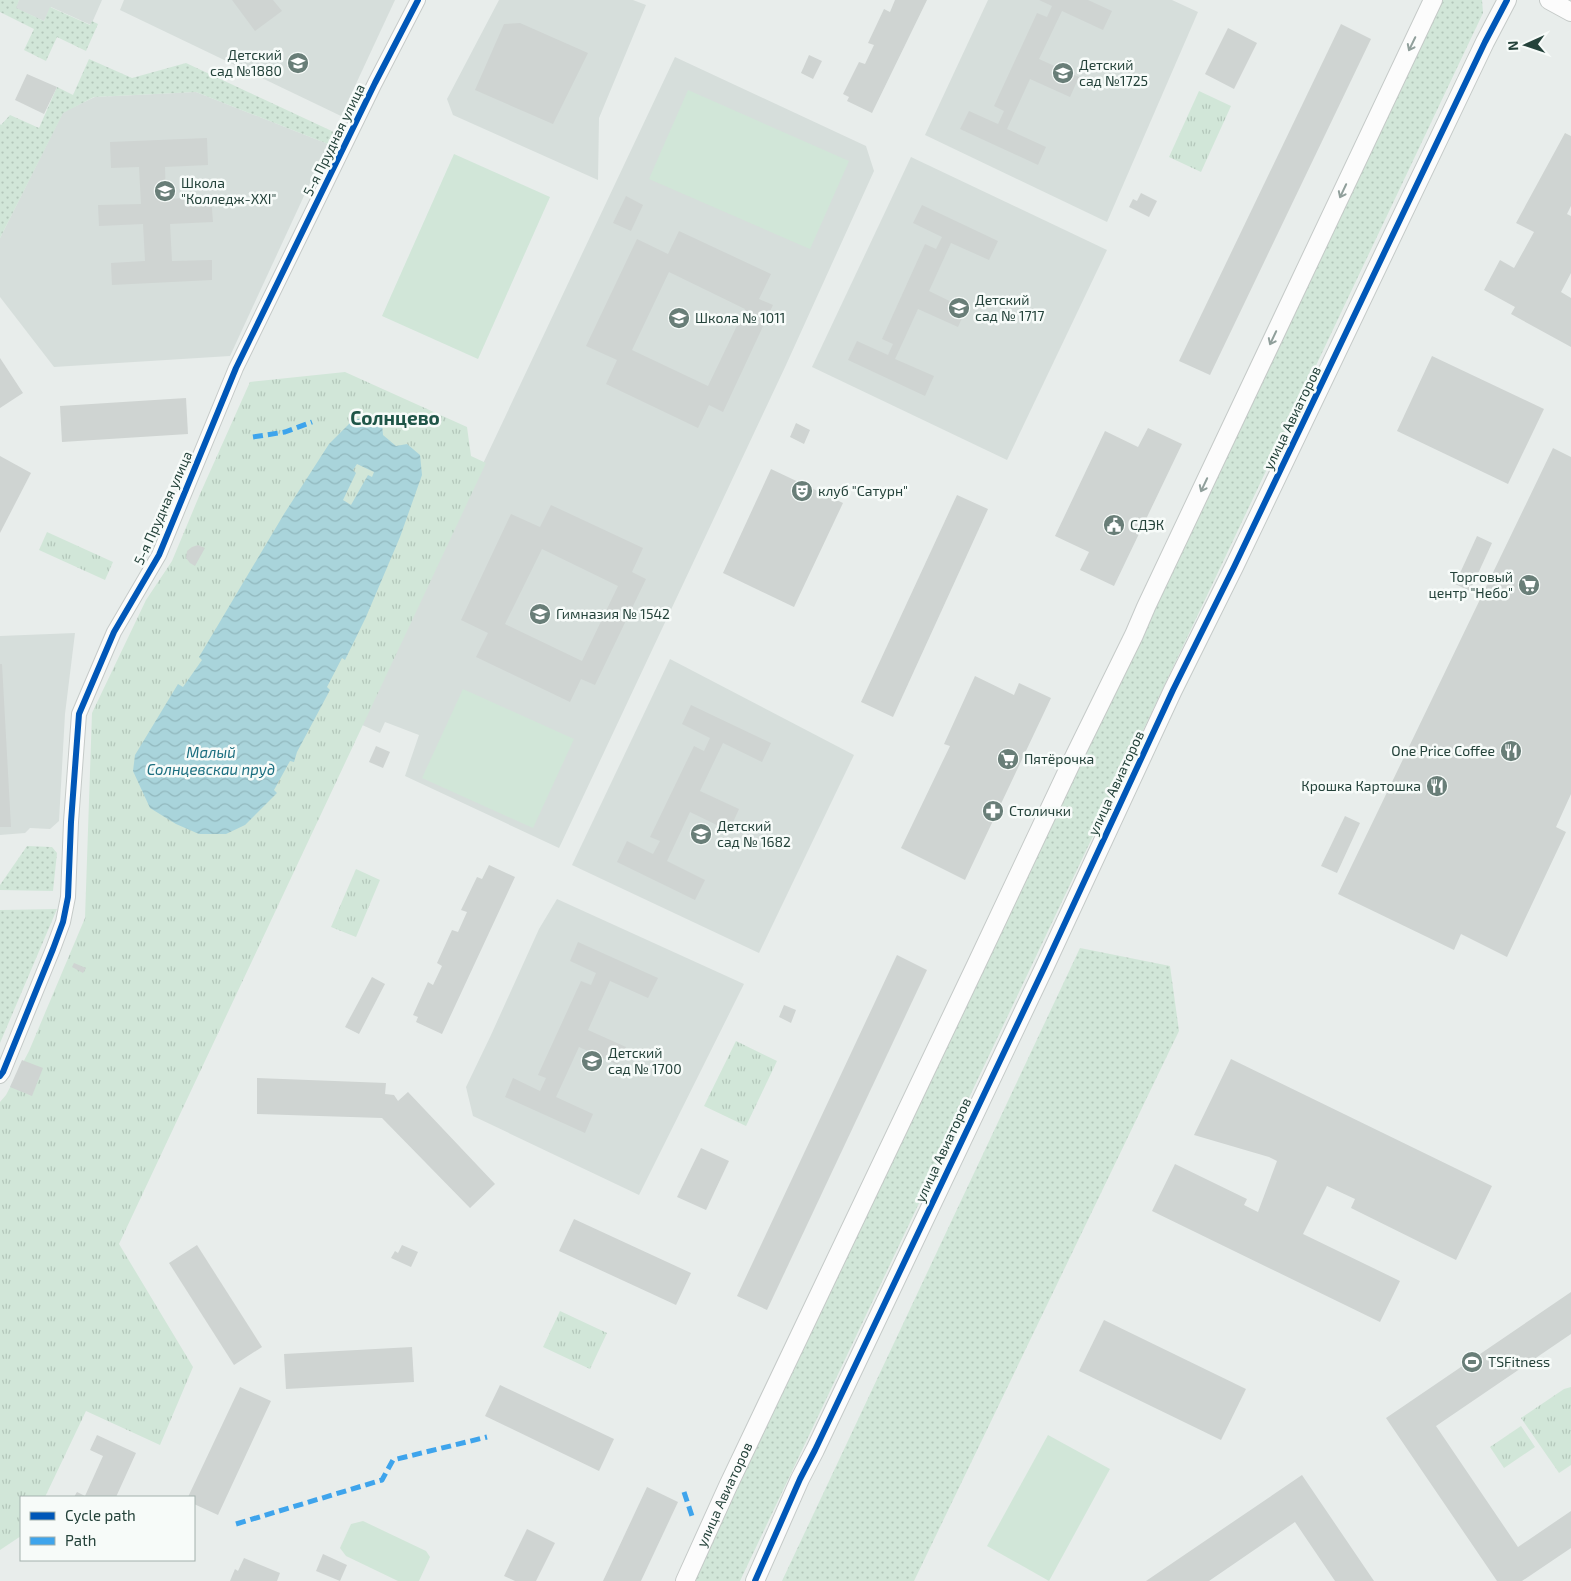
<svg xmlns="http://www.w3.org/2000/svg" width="1571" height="1581" font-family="'Exo 2',sans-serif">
  <defs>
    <pattern id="grass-dots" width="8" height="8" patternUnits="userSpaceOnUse" patternTransform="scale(1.25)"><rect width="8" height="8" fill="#d1e6d8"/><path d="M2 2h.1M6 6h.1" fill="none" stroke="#b3c6ba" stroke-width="1.8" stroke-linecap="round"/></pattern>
    <pattern id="park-tufts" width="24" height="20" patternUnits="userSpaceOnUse" patternTransform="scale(1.25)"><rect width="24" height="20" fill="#d1e6d8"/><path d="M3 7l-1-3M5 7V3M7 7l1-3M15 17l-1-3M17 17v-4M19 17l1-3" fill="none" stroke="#b3c6ba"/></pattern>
    <pattern id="water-waves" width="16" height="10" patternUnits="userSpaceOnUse" patternTransform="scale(1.25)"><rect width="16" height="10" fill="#a9d4db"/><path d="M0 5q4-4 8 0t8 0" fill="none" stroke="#91b7bd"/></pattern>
  </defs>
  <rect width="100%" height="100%" fill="#e8edeb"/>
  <!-- built -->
  <g fill="#d6dedb">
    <path d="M19 0H102L91 25 51 7 44 21 15 8Z"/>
    <path d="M124 0H395L341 116 120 10Z"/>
    <path d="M499 0H633L646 5 599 118 598 180 453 115 447 99Z"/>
    <path d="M988 0H1172L1198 12 1107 222 925 135Z"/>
    <path d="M675 57 866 146 874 171 786 365 559 848 405 776 419 735 385 722 380 733 360 724Z"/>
    <path d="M196 92 328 144 230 356 54 367 0 297V238L63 112 95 97Z"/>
    <path d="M911 157 1107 250 1007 460 812 367Z"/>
    <path d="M75 633 65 714 59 821 50 829 30 828 25 833 0 835V636Z"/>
    <path d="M670 659 854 755 759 953 572 865Z"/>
    <path d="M557 899 744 984 639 1195 473 1116 466 1087 491 1035 539 929Z"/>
  </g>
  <!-- grass -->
  <g fill="url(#grass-dots)">
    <path d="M0 0H19L16 8 44 21 50 7 90 25 92 21 98 24 86 51 57 37 46 61 24 50 34 29 0 12Z"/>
    <path d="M1442 0H1482L1483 13 740 1581H693Z"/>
    <path d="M89 59 132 78 186 63 336 133 328 144 196 92 94 97 63 113 0 238V124L1 125 10 115 39 128 57 87 73 95Z"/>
    <path d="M27 846 52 847 57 853 53 891 0 890V885Z"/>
    <path d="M57 909 0 1043V910Z"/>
    <path d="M1080 948 1170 966 1179 1031 914 1581H782Z"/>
  </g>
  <!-- park -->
  <g fill="url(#park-tufts)">
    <path d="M1199 91 1231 106 1201 172 1169 157Z"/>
    <path d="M345 372 467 427 471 456 486 463 119 1244 193 1367 160 1445 86 1411 45 1497H21V1536L0 1550V1102L6 1095 29 1051 85 918 92 713 146 600 172 561 200 494 250 382Z"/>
    <path d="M47 532 113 562 105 580 39 550Z"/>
    <path d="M356 869 380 880 356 937 331 927Z"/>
    <path d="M736 1041 777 1061 746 1126 704 1106Z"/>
    <path d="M560 1311 607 1333 590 1369 543 1347Z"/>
    <path d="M1571 1387V1465L1559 1473 1521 1418 1564 1389Z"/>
    <path d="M1521 1426 1535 1447 1504 1468 1490 1447Z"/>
  </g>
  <!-- pitch -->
  <g fill="#d1e6d8">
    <path d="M688 90 849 161 810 249 649 179Z"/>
    <path d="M454 154 550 197 478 359 382 316Z"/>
    <path d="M463 689 574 739 533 828 422 778Z"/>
    <path d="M1048 1435 1110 1469 1049 1581 987 1546Z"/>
    <path d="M363 1521 426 1551 430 1557 419 1581H398L346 1556 340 1548 351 1524Z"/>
  </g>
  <!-- water -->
  <path fill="url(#water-waves)" fill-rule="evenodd" d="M364 417 382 424 383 435 396 446 407 444 420 455 422 475 400 537 366 617 345 660 342 658 327 687 330 690 297 752 294 762 290 761 274 790 277 793 245 825 226 834H199L176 824 150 808 133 771 135 755 178 684 183 687 202 660 199 657 284 514 329 444 352 421ZM357 464 374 472 372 477 368 475 351 505 343 500 356 473 353 470Z"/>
  <!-- building -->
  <g fill="#cfd4d2" fill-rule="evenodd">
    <path d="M232 0H273L282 11 255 31Z"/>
    <path d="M895 0H927L872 113 847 101 849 97 843 94 859 62 865 64 874 45 868 43 884 9 890 12Z"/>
    <path d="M1039 0H1088L1112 11 1103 30 1062 11 1039 59 1079 77 1070 97 1030 79 1007 129 1046 147 1038 165 960 129 969 111 998 124 1004 111 994 106 1037 13 1047 17 1052 6Z"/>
    <path d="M520 23 588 53 553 124 475 90 504 24Z"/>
    <path d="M1341 24 1371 39 1210 375 1179 361Z"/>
    <path d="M1228 28 1257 43 1234 89 1205 74Z"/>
    <path d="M809 55 822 61 813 79 801 73Z"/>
    <path d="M27 74 57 87 44 114 15 100Z"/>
    <path d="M1565 133 1571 136V206L1567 214 1571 216V273L1561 292 1571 298V347L1511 314 1515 307 1484 290 1500 260 1514 268 1534 232 1516 223Z"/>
    <path d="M207 138 208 165 165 167 166 199 211 197 213 222 170 224 172 261 212 260V280L112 285 111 263 145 261 143 224 99 226 98 205 141 204 139 167 111 168 110 142Z"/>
    <path d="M1141 193 1157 201 1149 217 1129 207 1133 199 1137 201Z"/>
    <path d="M626 196 643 205 631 231 613 223Z"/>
    <path d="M922 205 998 241 989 260 951 243 929 291 966 309 958 327 918 309 895 359 934 376 925 396 848 360 857 341 888 355 893 344 882 339 925 244 936 249 942 237 913 223Z"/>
    <path d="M679 231 771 274 759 299 773 305 723 412 709 405 698 428 606 384 617 360 586 346 637 239 668 254ZM669 272 745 309 708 386 632 350Z"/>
    <path d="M1432 356 1544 409 1508 484 1397 431Z"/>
    <path d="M0 358 23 393 0 408Z"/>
    <path d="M186 398 188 434 62 442 60 406Z"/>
    <path d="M796 423 810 430 804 444 790 437Z"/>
    <path d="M1148 428 1182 444 1114 586 1080 570 1089 552 1055 536 1105 431 1138 447Z"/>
    <path d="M1553 448 1571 457V794L1556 827 1566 832 1507 957 1461 934 1454 950 1338 894Z"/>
    <path d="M0 456 31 473 0 533Z"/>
    <path d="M771 469 843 503 794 607 723 573Z"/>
    <path d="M957 495 988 509 893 717 861 702Z"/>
    <path d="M551 505 643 548 632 572 646 579 595 685 581 679 570 702 476 657 488 633 461 620 511 514 540 527ZM542 549 618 586 582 661 505 624Z"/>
    <path d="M1477 536 1492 543 1470 591 1455 584Z"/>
    <path d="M198 545 205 548 195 566 190 563 186 558 187 551 192 547Z"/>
    <path d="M0 664H2L11 827H0Z"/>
    <path d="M975 676 1014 695 1019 683 1051 698 965 880 901 848 950 746 944 744Z"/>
    <path d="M691 705 771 743 762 762 723 743 700 791 739 809 729 831 690 812 667 861 705 880 695 900 617 862 627 841 653 854 660 841 650 837 694 746 704 751 710 738 682 724Z"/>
    <path d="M376 746 390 752 383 768 369 762Z"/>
    <path d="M1345 816 1360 823 1337 873 1321 866Z"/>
    <path d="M489 865 515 877 442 1034 416 1022 418 1017 413 1015 428 982 433 985 442 966 437 963 452 930 458 932 467 912 461 910 477 877 482 879Z"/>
    <path d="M578 942 658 978 648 998 610 981 588 1030 626 1047 618 1065 579 1047 556 1097 593 1114 585 1133 505 1097 513 1078 540 1091 546 1078 538 1075 581 981 591 985 596 973 570 961Z"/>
    <path d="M897 955 927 970 767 1310 737 1296Z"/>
    <path d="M74 963 86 968 83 973 72 967Z"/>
    <path d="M372 977 385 984 359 1034 345 1027Z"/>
    <path d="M784 1005 796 1010 791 1023 779 1017Z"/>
    <path d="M1231 1059 1492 1186 1456 1260 1351 1208 1355 1199 1327 1186 1303 1234 1400 1281 1380 1322 1152 1211 1175 1164 1247 1199 1244 1205 1258 1212 1277 1161 1269 1157 1194 1135Z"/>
    <path d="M22 1060 43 1068 32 1096 10 1087Z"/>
    <path d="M257 1078 386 1083 385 1094 394 1095 398 1101 408 1092 495 1184 470 1208 382 1118 257 1114Z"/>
    <path d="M701 1148 729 1161 706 1210 677 1197Z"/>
    <path d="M574 1219 691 1273 676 1305 559 1251Z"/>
    <path d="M197 1245 262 1347 234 1365 169 1263Z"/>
    <path d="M402 1245 418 1252 411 1267 391 1258 395 1251 398 1253Z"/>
    <path d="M1571 1292V1334L1436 1426 1518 1547 1571 1511V1548L1522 1581H1497L1386 1418Z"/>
    <path d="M1104 1320 1246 1389 1221 1440 1079 1371Z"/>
    <path d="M412 1347 414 1382 286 1389 284 1354Z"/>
    <path d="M500 1385 614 1439 599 1471 485 1416Z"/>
    <path d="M240 1387 271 1401 218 1515 194 1504V1497H188Z"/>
    <path d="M97 1435 136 1453 116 1497H74L77 1492 85 1496 103 1456 90 1450Z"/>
    <path d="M1302 1475 1374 1581H1335L1295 1522 1209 1581H1146Z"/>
    <path d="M647 1487 678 1502 641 1581H603Z"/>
    <path d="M527 1529 555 1543 536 1581H515L504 1576Z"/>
    <path d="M323 1554 347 1565 340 1581 316 1571Z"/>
    <path d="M244 1558 280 1573 277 1581H230L235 1569 238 1571Z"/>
  </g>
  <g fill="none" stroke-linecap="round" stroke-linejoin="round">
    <!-- minor casing -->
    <g stroke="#c5cac8" stroke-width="16">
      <path id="minor" d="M0 1076 3 1072 53 949 63 922 68 897 71 822 79 714 114 632 159 555 236 368 375 83 418 0"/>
    </g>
    <!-- tertiary casing -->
    <g stroke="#c5cac8" stroke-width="20">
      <g id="tertiary">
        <path d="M1549 0 1571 12"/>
        <path id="s1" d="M685 1581 728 1486 976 965 1075 755 1134 635 1146 607 1433 0"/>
        <path d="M755 1581 800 1479 815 1450 1045 966 1173 690 1234 567 1485 42 1507 0"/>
      </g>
    </g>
    <!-- minor -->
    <use href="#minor" stroke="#fcfcfc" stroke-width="14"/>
    <!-- tertiary -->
    <use href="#tertiary" stroke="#fcfcfc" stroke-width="18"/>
    <!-- quiet -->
    <g stroke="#3ea4ec" stroke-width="5" stroke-dasharray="10 5" stroke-linecap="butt">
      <path d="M253 437 285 432 312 422"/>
      <path d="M684 1492 693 1519"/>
      <path d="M236 1524 382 1480 393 1460 487 1437"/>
    </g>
    <!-- cycleway casing -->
    <g stroke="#f7fbf9" stroke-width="9">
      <g id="cycleway">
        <path d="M0 1076 3 1072 53 949 63 922 68 897 71 822 79 714 114 632 159 555 236 368 375 83 418 0"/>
        <path d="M755 1581 800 1479 815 1450 1045 966 1173 690 1234 567 1485 42 1507 0"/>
      </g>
    </g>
    <!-- cycleway -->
    <use href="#cycleway" stroke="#0057b8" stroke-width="6"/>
  </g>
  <!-- one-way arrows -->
  <defs><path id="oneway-shaft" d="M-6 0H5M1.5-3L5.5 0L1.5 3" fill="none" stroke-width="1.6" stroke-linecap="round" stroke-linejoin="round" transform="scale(1.25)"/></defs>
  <g stroke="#909f9b">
    <use href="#oneway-shaft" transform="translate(1412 44) rotate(116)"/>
    <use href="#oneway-shaft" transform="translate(1343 191) rotate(115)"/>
    <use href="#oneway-shaft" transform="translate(1273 338) rotate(115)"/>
    <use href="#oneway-shaft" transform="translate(1204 485) rotate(115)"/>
  </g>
  <!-- icons -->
  <defs>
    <g id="school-disc" transform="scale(1.125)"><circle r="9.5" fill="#697e78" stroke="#f7fbf9"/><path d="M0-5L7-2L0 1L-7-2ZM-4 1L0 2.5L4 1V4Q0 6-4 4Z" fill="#fff"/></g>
    <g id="theatre-disc" transform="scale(1.125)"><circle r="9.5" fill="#697e78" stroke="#f7fbf9"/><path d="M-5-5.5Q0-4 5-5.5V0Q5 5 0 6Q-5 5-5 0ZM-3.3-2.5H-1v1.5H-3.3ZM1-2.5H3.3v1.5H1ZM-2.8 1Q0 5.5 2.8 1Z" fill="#fff"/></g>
    <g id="civic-disc" transform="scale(1.125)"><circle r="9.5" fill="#697e78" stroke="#f7fbf9"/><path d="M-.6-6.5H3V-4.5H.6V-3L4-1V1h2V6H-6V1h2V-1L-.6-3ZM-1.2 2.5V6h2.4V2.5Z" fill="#fff"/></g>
    <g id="supermarket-disc" transform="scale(1.125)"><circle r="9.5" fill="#697e78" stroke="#f7fbf9"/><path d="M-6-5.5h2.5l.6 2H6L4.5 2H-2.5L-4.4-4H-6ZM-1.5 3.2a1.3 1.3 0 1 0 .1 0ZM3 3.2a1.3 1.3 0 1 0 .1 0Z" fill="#fff"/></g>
    <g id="restaurant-disc" transform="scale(1.125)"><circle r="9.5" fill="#697e78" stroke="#f7fbf9"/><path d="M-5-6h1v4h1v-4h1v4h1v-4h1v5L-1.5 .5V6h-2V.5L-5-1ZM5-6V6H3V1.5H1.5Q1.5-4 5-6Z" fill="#fff"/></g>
    <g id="pharmacy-disc" transform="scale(1.125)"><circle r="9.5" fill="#697e78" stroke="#f7fbf9"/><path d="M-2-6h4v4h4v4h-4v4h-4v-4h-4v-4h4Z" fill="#fff"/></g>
    <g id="stadium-disc" transform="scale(1.125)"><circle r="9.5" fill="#697e78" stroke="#f7fbf9"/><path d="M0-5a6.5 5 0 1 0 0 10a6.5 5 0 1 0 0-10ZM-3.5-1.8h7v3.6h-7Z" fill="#fff"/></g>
  </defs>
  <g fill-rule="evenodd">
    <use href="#school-disc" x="298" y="63"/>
    <use href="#school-disc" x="1063" y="73"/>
    <use href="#school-disc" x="165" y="191"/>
    <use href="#school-disc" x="959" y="308"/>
    <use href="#school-disc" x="679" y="318"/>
    <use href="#theatre-disc" x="802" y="491"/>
    <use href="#civic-disc" x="1114" y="525"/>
    <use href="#supermarket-disc" x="1529" y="585"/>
    <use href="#school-disc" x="540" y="614"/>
    <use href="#restaurant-disc" x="1511" y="751"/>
    <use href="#supermarket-disc" x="1008" y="759"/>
    <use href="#restaurant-disc" x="1437" y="786"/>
    <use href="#pharmacy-disc" x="993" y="811"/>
    <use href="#school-disc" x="701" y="834"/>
    <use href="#school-disc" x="592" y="1061"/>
    <use href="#stadium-disc" x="1472" y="1362"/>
  </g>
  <g text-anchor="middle" stroke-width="5" stroke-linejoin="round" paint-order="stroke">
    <!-- poi labels -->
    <g font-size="14" fill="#24423a" stroke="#f7fbf9" text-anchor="start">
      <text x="282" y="60" text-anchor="end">Детский<tspan x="282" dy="16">сад №1880</tspan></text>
      <text x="1079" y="70">Детский<tspan x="1079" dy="16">сад №1725</tspan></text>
      <text x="181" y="188">Школа<tspan x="181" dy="16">"Колледж-XXI"</tspan></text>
      <text x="975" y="305">Детский<tspan x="975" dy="16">сад № 1717</tspan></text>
      <text x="695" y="323">Школа № 1011</text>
      <text x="818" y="496">клуб "Сатурн"</text>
      <text x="1130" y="530">СДЭК</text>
      <text x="1513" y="582" text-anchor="end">Торговый<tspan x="1513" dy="16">центр "Небо"</tspan></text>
      <text x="556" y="619">Гимназия № 1542</text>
      <text x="1495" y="756" text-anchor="end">One Price Coffee</text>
      <text x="1024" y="764">Пятёрочка</text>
      <text x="1421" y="791" text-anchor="end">Крошка Картошка</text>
      <text x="1009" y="816">Столички</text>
      <text x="717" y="831">Детский<tspan x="717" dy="16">сад № 1682</tspan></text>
      <text x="608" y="1058">Детский<tspan x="608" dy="16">сад № 1700</tspan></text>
      <text x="1488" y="1367">TSFitness</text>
    </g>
    <!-- street labels -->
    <g font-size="14" fill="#24423a" stroke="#f7fbf9">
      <text transform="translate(334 140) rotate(-64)" y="5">5-я Прудная улица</text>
      <text transform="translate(1292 418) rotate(-64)" y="5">улица Авиаторов</text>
      <text transform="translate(163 508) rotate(-66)" y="5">5-я Прудная улица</text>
      <text transform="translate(1116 783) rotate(-65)" y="5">улица Авиаторов</text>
      <text transform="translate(943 1150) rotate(-65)" y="5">улица Авиаторов</text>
      <text dy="5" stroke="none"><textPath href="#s1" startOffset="95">улица Авиаторов</textPath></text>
    </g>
    <!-- water labels -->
    <g font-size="15" font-style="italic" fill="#1c6f80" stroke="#f7fbf9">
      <text x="211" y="758">Малый<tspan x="211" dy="17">Солнцевскаи пруд</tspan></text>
    </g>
    <!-- district labels -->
    <g font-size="19" font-weight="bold" fill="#1f5548" stroke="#f7fbf9">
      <text x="395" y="425">Солнцево</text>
    </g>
  </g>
  <!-- legend -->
  <rect x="20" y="1496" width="175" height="65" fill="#f7fbf9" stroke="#a3b1ad"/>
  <rect x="30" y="1512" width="25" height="8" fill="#0057b8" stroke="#a3b1ad"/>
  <text x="65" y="1521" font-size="15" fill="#24423a">Cycle path</text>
  <rect x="30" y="1537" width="25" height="8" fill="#3ea4ec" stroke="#a3b1ad"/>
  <text x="65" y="1546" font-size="15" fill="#24423a">Path</text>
  <!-- north arrow -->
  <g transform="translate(1526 45) rotate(267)" stroke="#f7fbf9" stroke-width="4" paint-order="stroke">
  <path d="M0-4L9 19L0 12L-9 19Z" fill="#24423a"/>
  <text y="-8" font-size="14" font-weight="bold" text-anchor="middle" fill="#24423a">N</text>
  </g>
</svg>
